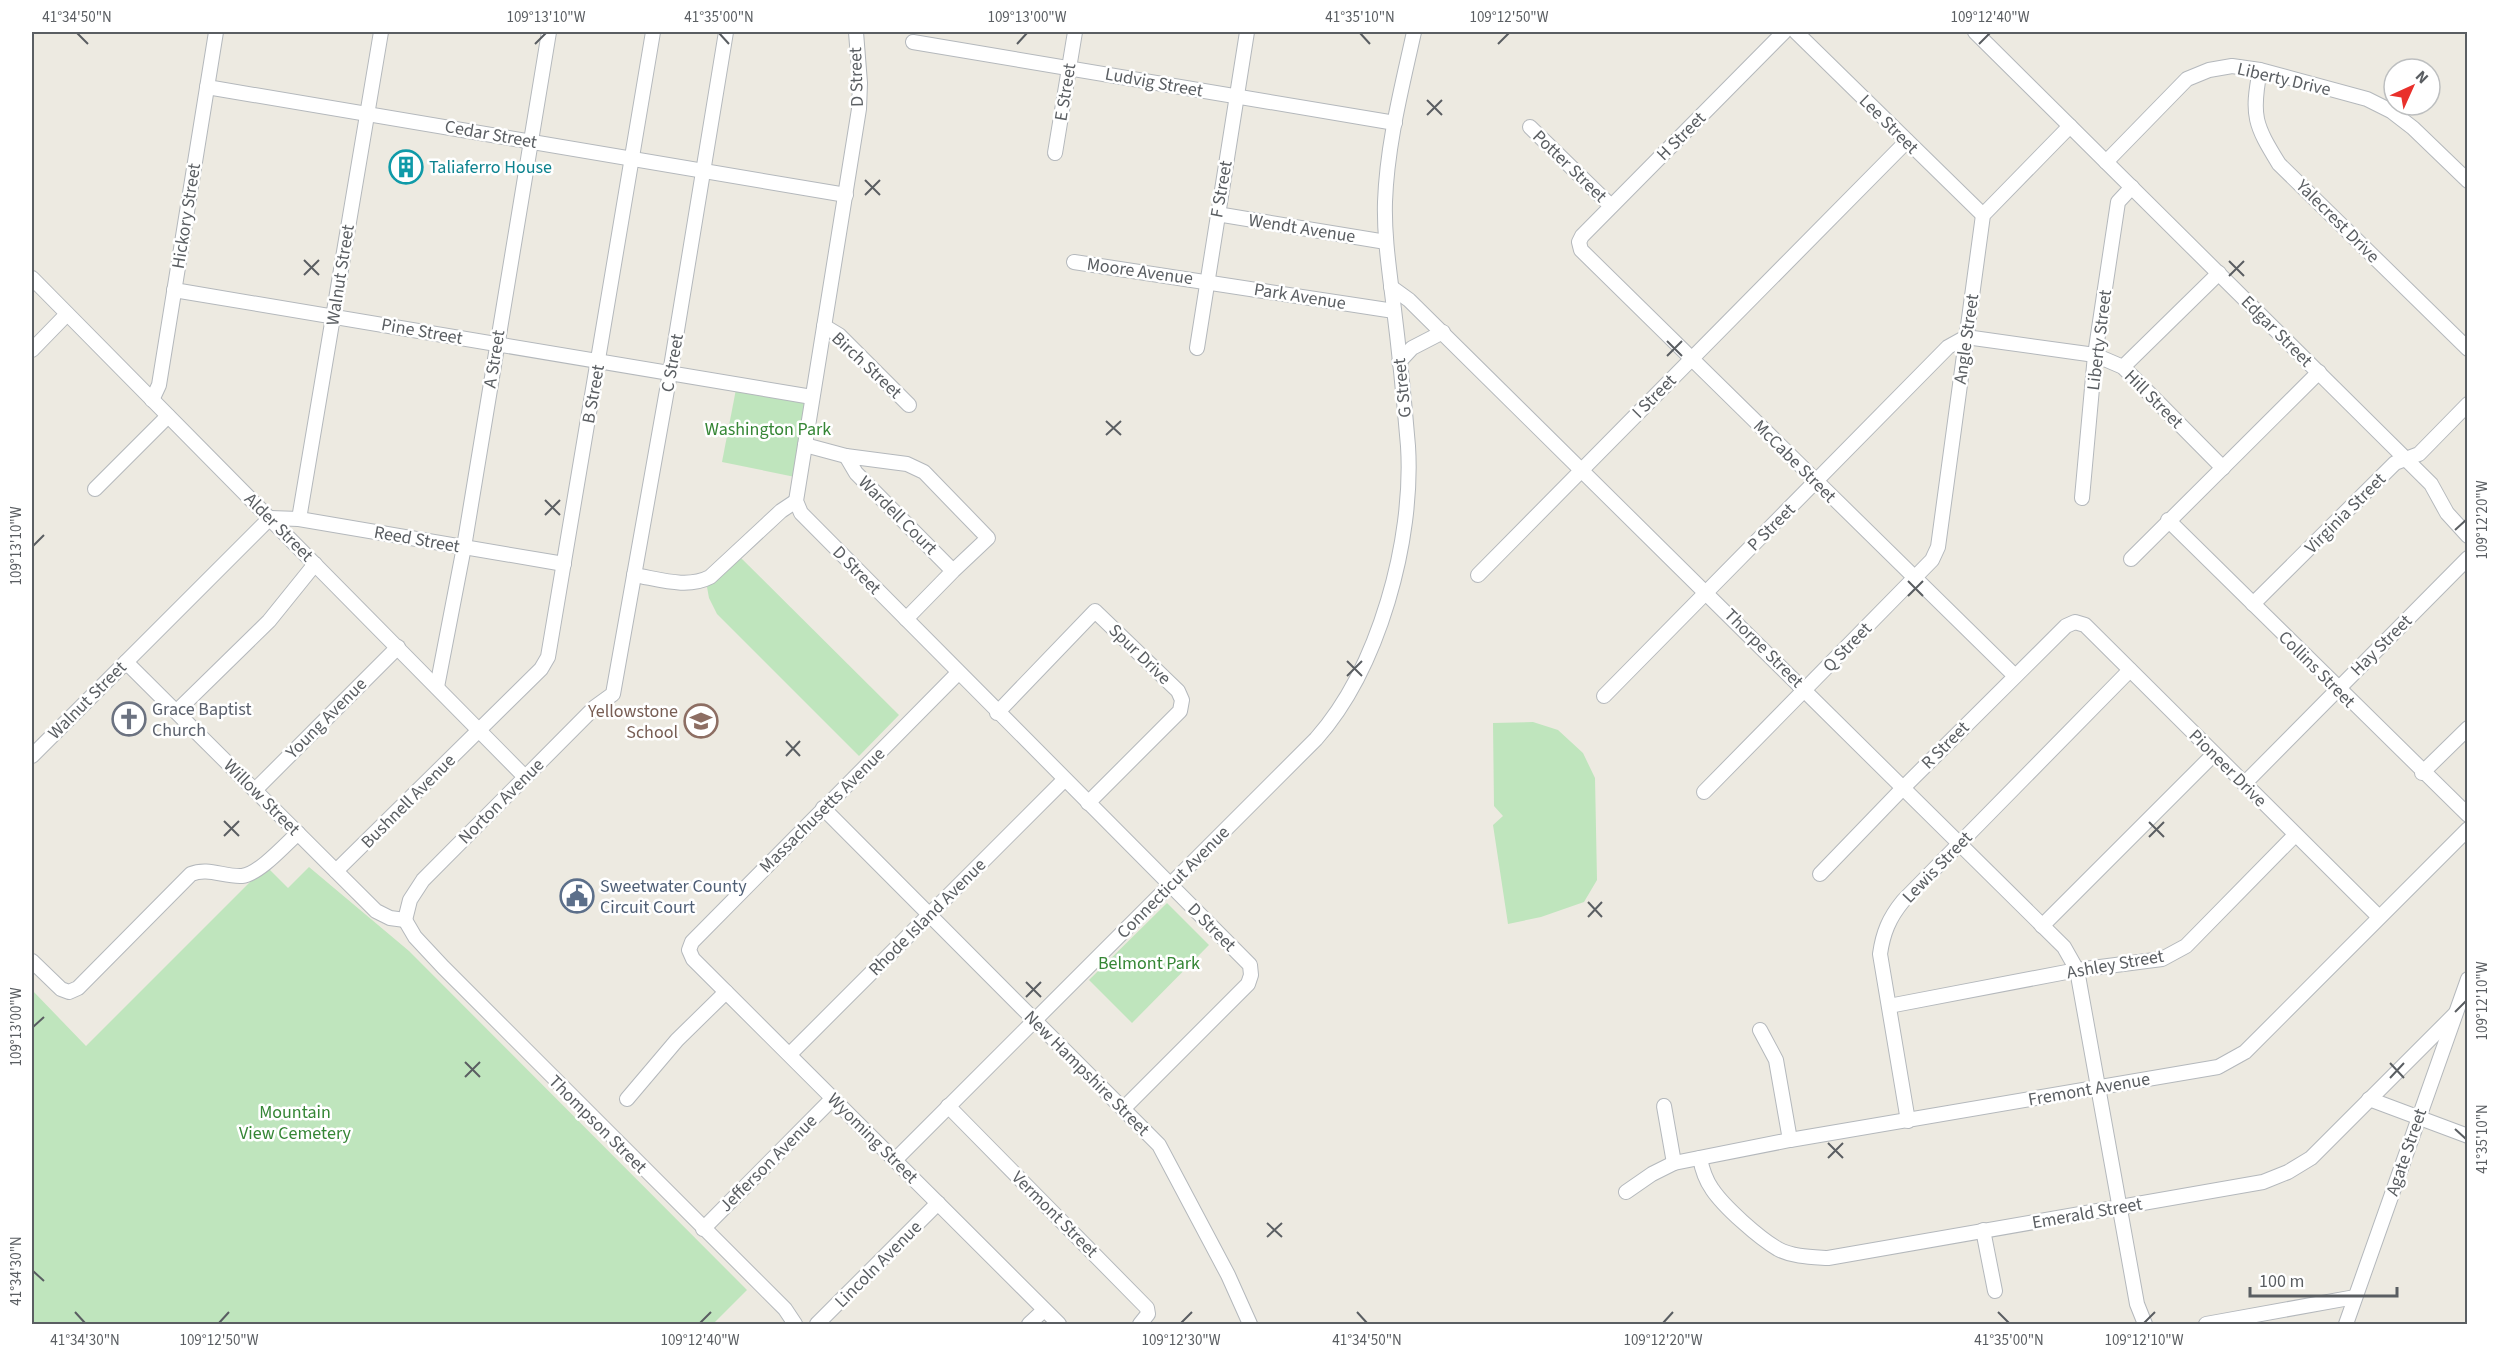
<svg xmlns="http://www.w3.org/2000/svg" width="2499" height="1356" font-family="'Source Sans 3',sans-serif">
  <rect width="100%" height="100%" fill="#edeae1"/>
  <!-- green -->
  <g fill="#bfe5bd">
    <path d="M737 384 812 397 800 478 722 462Z"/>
    <path d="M739 556 899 715 859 756 717 614 709 598 707 587Z"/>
    <path d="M1533 722 1558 730 1583 753 1595 778 1597 880 1584 902 1541 917 1508 924 1493 825 1503 816 1494 806 1493 723Z"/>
    <path d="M266 866 288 888 309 867 409 951 747 1290 713 1324H32V990L86 1046Z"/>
    <path d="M1167 903 1209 945 1132 1023 1089 980Z"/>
  </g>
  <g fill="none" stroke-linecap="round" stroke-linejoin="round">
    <!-- minor casing -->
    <g stroke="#b4b8bc" stroke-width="16">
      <g id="minor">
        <path d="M856 32 860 83 859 109 796 501 801 513 1250 965 1251 975 1248 984 1124 1108"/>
        <path d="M1784 32 1582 236 1579 242 1581 250 2015 676"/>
        <path d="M1796 32 1983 215"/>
        <path d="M1975 32 2431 484 2447 513 2468 536"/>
        <path d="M913 42 1395 123"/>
        <path d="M2260 70C2251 116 2255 125 2279 164L2468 349"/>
        <path d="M207 87 846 195"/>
        <path d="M1530 127 1611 206"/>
        <path d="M1055 153 1075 32"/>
        <path d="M2106 162 2187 79 2209 70 2232 66 2260 70 2367 99 2391 111 2413 128 2468 181"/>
        <path d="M1217 214 1386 242"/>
        <path d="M1074 262 1394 311"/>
        <path d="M32 278 525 777"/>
        <path d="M1391 287 1409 300 2064 947 2077 970 2137 1304 2145 1324"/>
        <path d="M174 290 812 397"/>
        <path d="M824 326 839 335 909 405"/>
        <path d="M1197 348 1247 32"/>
        <path d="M32 350 67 314"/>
        <path d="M1399 362 1412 348 1443 332"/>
        <path d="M2123 367 2219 273"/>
        <path d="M152 400 159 385 216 32"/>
        <path d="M805 445 846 456"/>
        <path d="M95 489 168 416"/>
        <path d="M2082 498 2095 355 2118 202 2132 187"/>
        <path d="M270 518 299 519 564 564"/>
        <path d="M299 519 381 32"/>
        <path d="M2168 520 2468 815"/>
        <path d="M2131 559 2319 372"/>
        <path d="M634 575C659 579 687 589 710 577L781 511 796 501"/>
        <path d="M1478 575 1907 141"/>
        <path d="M2253 604 2395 463 2419 454 2468 404"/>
        <path d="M906 619 953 571 856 473 846 456 907 464 924 472 988 538 953 571"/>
        <path d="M126 662 376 911 390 918 405 920"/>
        <path d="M958 673 692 942 689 950 693 959 1059 1324"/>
        <path d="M437 687 464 547 549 32"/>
        <path d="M1604 696 1948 347 1966 337 2095 355 2123 367 2223 468"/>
        <path d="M177 711 269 621 315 564"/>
        <path d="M997 713 1095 611 1178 691 1182 700 1180 711 1088 803"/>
        <path d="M32 756 270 518"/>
        <path d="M2422 773 2468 728"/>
        <path d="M2244 784 2468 558"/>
        <path d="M255 790 398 647"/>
        <path d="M1704 792 1932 560 1938 547 1983 215 2070 126"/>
        <path d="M823 808 1159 1145 1228 1275 1250 1324"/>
        <path d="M336 871 541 669 548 657 653 32"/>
        <path d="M1820 874 1903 788 2066 626 2075 622 2085 625 2379 917"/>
        <path d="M405 920 410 900 423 880 595 707 613 694 670 373 726 32"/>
        <path d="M405 920 415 937 443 967 785 1309 795 1324"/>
        <path d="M2042 926 2214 754"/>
        <path d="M32 961 61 989 69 992 78 988 191 874C208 867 224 877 242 876 259 874 285 845 298 833"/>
        <path d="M1889 1006 2077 970 2162 959 2186 946 2295 835"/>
        <path d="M1760 1030 1776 1060 1790 1140"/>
        <path d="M790 1054 1064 780"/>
        <path d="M627 1099 677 1040 726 992"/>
        <path d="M2369 1099 2468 1136"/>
        <path d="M948 1106 1147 1308 1148 1314 1140 1324"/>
        <path d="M1664 1106 1674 1163"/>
        <path d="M1908 1121 1880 954C1883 933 1889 918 1903 901L2130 670"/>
        <path d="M1700 1158C1702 1169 1705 1179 1712 1189 1724 1207 1759 1238 1778 1249 1793 1257 1811 1257 1828 1258L2263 1182 2288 1172 2311 1158 2455 1014"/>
        <path d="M895 1160 1316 739C1379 668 1414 540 1408 446 1404 398 1399 349 1393 301 1389 268 1384 235 1385 202 1387 144 1402 87 1414 32"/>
        <path d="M1626 1192 1652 1174 1674 1163 1790 1140 2218 1067 2245 1052 2468 829"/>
        <path d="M703 1229 833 1098"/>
        <path d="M1983 1230 1995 1291"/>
        <path d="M817 1324 938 1203"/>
        <path d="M1029 1324 1044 1310"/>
        <path d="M2206 1324 2355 1297"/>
        <path d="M2346 1324 2468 979"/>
      </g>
    </g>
    <!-- minor -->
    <use href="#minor" stroke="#fff" stroke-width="14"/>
  </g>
  <!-- ticks -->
  <path fill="none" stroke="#5a5e62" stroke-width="2" d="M77 33 88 44M719 33 729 44M1360 33 1370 44M535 44 546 33M1017 44 1027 33M1498 44 1509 33M1979 44 1990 33M1427 100 1442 115M1427 115 1442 100M865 180 880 195M865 195 880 180M304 260 319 275M2229 261 2244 276M304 275 319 260M2229 276 2244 261M1667 341 1682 356M1667 356 1682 341M1106 421 1121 435M1106 435 1121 421M545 500 560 515M545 515 560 500M2455 530 2466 520M33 546 44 535M1908 581 1923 596M1908 596 1923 581M1347 661 1362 676M1347 676 1362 661M786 741 800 756M786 756 800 741M224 821 239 836M2149 822 2164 837M224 836 239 821M2149 837 2164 822M1588 902 1602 917M1588 917 1602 902M1026 982 1041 997M1026 997 1041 982M2455 1012 2466 1001M33 1027 44 1017M465 1062 480 1077M2390 1063 2404 1078M465 1077 480 1062M2390 1078 2404 1063M2455 1129 2466 1139M1828 1143 1843 1158M1828 1158 1843 1143M1267 1223 1282 1237M1267 1237 1282 1223M33 1271 44 1281M75 1312 85 1323M1357 1312 1367 1323M1998 1312 2009 1323M219 1323 229 1312M700 1323 711 1312M1181 1323 1192 1312M1663 1323 1673 1312M2144 1323 2155 1312"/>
  <!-- icons -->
  <defs>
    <g id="building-ring" transform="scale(1.725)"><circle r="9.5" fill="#fff" stroke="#0f9aa8" stroke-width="1.5"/><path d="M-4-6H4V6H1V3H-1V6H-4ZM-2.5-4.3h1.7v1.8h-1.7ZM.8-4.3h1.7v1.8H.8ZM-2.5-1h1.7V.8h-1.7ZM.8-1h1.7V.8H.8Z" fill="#0f9aa8"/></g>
    <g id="church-ring" transform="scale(1.725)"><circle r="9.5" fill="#fff" stroke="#6b7280" stroke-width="1.5"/><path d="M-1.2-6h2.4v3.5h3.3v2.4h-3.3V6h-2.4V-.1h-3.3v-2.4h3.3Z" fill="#6b7280"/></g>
    <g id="school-ring" transform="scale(1.725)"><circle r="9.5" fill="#fff" stroke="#8d6e63" stroke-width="1.5"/><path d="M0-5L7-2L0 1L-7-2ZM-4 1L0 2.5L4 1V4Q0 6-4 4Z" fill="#8d6e63"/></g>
    <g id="civic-ring" transform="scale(1.725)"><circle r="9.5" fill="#fff" stroke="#5c6f8a" stroke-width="1.5"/><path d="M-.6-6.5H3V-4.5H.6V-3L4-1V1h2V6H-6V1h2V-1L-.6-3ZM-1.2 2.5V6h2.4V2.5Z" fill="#5c6f8a"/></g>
  </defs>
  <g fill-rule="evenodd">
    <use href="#building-ring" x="406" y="167"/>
    <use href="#church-ring" x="129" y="719"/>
    <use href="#school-ring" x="701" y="721"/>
    <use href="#civic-ring" x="577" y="896"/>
  </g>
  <g text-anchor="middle" stroke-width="5" stroke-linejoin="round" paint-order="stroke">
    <!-- street labels -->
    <g font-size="18" fill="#5a5e62" stroke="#fff">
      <text transform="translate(856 77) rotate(-92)" y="6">D Street</text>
      <text transform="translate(2284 79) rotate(13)" y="6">Liberty Drive</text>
      <text transform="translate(1154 82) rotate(10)" y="6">Ludvig Street</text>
      <text transform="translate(1065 92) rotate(-81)" y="6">E Street</text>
      <text transform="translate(1889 124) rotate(45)" y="6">Lee Street</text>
      <text transform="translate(491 134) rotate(10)" y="6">Cedar Street</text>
      <text transform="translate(1681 136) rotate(-45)" y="6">H Street</text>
      <text transform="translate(1570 166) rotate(44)" y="6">Potter Street</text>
      <text transform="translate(1221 189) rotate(-80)" y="6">F Street</text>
      <text transform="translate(186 216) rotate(-81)" y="6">Hickory Street</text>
      <text transform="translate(2338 221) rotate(45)" y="6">Yalecrest Drive</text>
      <text transform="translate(1302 228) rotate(9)" y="6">Wendt Avenue</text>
      <text transform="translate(1140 271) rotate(8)" y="6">Moore Avenue</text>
      <text transform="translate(340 275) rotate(-81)" y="6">Walnut Street</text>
      <text transform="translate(1300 296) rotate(9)" y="6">Park Avenue</text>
      <text transform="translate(422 331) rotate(10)" y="6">Pine Street</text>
      <text transform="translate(2277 331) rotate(45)" y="6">Edgar Street</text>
      <text transform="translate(1966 339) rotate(-82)" y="6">Angle Street</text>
      <text transform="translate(2099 340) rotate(-83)" y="6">Liberty Street</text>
      <text transform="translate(494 359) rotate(-81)" y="6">A Street</text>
      <text transform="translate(672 363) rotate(-80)" y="6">C Street</text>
      <text transform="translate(867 365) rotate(43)" y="6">Birch Street</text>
      <text transform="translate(1402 388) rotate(-96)" y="6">G Street</text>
      <text transform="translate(593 394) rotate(-80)" y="6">B Street</text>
      <text transform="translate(1654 396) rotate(-45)" y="6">I Street</text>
      <text transform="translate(2154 399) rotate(45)" y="6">Hill Street</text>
      <text transform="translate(1795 461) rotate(45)" y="6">McCabe Street</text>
      <text transform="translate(2345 513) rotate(-45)" y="6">Virginia Street</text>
      <text transform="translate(898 515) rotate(45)" y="6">Wardell Court</text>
      <text transform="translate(279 527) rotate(45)" y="6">Alder Street</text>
      <text transform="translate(1771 527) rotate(-45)" y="6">P Street</text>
      <text transform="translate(417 539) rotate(10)" y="6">Reed Street</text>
      <text transform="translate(857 570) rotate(45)" y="6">D Street</text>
      <text transform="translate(2381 645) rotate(-45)" y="6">Hay Street</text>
      <text transform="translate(1847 647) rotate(-46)" y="6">Q Street</text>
      <text transform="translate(1764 648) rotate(45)" y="6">Thorpe Street</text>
      <text transform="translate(1140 654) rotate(44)" y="6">Spur Drive</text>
      <text transform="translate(2317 669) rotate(45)" y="6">Collins Street</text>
      <text transform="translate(87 700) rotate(-45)" y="6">Walnut Street</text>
      <text transform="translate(326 718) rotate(-45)" y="6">Young Avenue</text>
      <text transform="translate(1945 745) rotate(-45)" y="6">R Street</text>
      <text transform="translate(2228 768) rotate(45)" y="6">Pioneer Drive</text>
      <text transform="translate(262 797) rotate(45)" y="6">Willow Street</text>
      <text transform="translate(408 801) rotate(-45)" y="6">Bushnell Avenue</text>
      <text transform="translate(501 801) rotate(-45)" y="6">Norton Avenue</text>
      <text transform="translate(822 810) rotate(-45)" y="6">Massachusetts Avenue</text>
      <text transform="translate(1937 867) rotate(-46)" y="6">Lewis Street</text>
      <text transform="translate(1173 882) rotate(-45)" y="6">Connecticut Avenue</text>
      <text transform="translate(927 917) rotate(-45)" y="6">Rhode Island Avenue</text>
      <text transform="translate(1212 927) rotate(45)" y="6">D Street</text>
      <text transform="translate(2115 964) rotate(-10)" y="6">Ashley Street</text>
      <text transform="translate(1087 1073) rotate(45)" y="6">New Hampshire Street</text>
      <text transform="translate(2089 1089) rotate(-10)" y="6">Fremont Avenue</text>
      <text transform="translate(598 1124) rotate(45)" y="6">Thompson Street</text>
      <text transform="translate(873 1138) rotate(45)" y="6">Wyoming Street</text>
      <text transform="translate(2406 1152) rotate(-71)" y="6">Agate Street</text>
      <text transform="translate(768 1163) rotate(-45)" y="6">Jefferson Avenue</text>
      <text transform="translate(2087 1213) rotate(-10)" y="6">Emerald Street</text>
      <text transform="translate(1055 1214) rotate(45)" y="6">Vermont Street</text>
      <text transform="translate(878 1264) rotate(-45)" y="6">Lincoln Avenue</text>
    </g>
    <!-- culture labels -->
    <g font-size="18" fill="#0d838f" stroke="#fff" text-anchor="start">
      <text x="429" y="173">Taliaferro House</text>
    </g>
    <!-- park labels -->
    <g font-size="18" fill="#358635" stroke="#fff">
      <text x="768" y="435">Washington Park</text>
      <text x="1149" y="969">Belmont Park</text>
      <text x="295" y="1118">Mountain<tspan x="295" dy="21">View Cemetery</tspan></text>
    </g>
    <!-- worship labels -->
    <g font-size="18" fill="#5b616d" stroke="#fff" text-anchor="start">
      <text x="152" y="715">Grace Baptist<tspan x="152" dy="21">Church</tspan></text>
    </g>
    <!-- education labels -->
    <g font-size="18" fill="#785e54" stroke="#fff" text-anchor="end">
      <text x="678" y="717">Yellowstone<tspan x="678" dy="21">School</tspan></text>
    </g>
    <!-- service labels -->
    <g font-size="18" fill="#4e5e75" stroke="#fff" text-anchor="start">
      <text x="600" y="892">Sweetwater County<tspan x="600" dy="21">Circuit Court</tspan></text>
    </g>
  </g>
  <!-- border -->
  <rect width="2499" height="1356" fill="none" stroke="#ffffff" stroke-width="66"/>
  <!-- north arrow -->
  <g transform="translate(2412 87) rotate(45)"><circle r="28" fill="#ffffff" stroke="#bdbfc0" stroke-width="1.5"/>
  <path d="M0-4.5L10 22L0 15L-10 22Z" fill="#e9302b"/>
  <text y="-9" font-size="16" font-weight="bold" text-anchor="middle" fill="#5a5e62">N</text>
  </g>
  <!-- scale -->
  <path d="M2250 1287v9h147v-9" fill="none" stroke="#5a5e62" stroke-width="3"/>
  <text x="2259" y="1287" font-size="18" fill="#5a5e62" stroke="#ffffff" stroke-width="4.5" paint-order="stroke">100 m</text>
  <rect x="33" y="33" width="2433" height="1290" fill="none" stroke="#5a5e62" stroke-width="2"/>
  <g font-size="15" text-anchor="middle" fill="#5a5e62">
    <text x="77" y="22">41°34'50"N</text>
    <text x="546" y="22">109°13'10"W</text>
    <text x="719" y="22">41°35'00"N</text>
    <text x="1027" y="22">109°13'00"W</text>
    <text x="1360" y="22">41°35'10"N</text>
    <text x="1509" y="22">109°12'50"W</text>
    <text x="1990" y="22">109°12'40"W</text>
    <text transform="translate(2482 520) rotate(-90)" y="5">109°12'20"W</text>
    <text transform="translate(16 546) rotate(-90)" y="5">109°13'10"W</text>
    <text transform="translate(2482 1001) rotate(-90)" y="5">109°12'10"W</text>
    <text transform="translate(16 1027) rotate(-90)" y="5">109°13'00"W</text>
    <text transform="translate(2482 1139) rotate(-90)" y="5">41°35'10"N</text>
    <text transform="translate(16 1271) rotate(-90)" y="5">41°34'30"N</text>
    <text x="85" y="1345">41°34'30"N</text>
    <text x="219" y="1345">109°12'50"W</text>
    <text x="700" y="1345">109°12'40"W</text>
    <text x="1181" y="1345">109°12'30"W</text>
    <text x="1367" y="1345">41°34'50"N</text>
    <text x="1663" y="1345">109°12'20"W</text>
    <text x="2009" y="1345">41°35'00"N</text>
    <text x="2144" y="1345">109°12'10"W</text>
  </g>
</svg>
